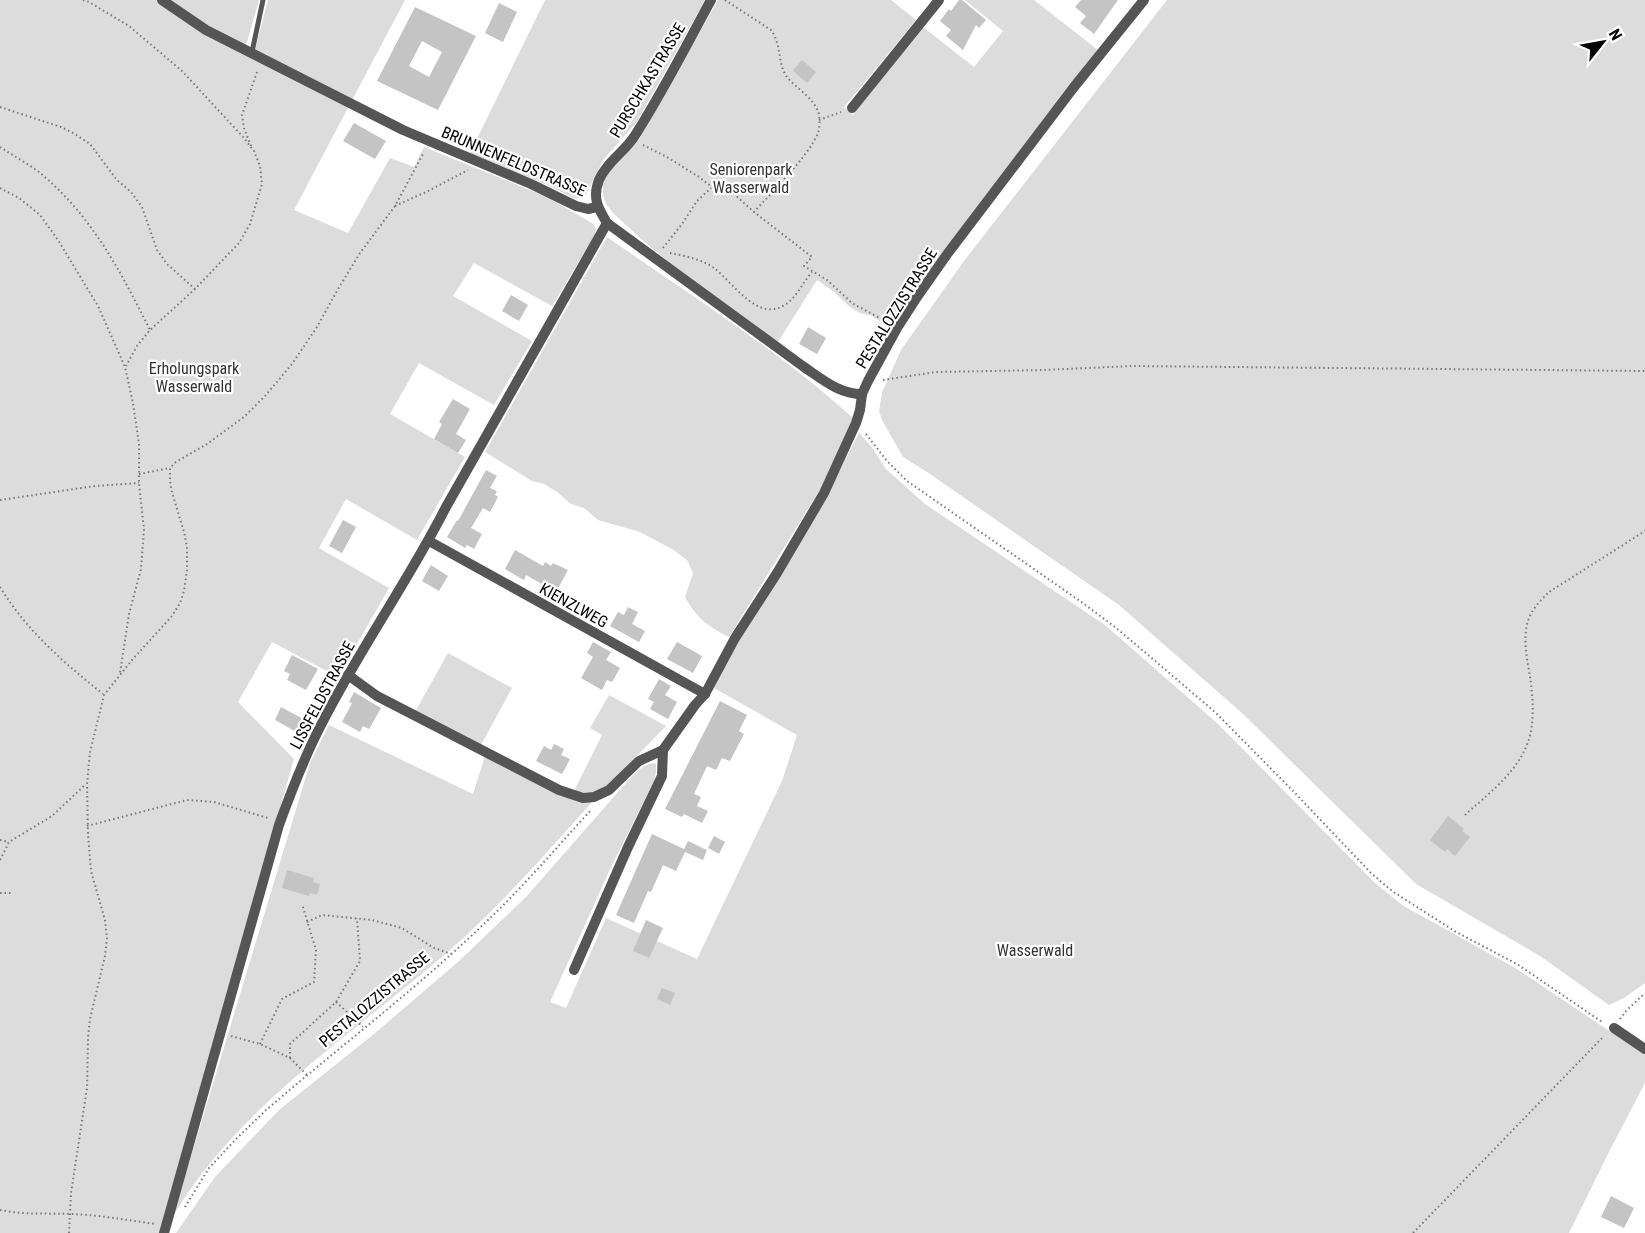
<svg xmlns="http://www.w3.org/2000/svg" width="1645" height="1233" font-family="'Roboto Condensed',sans-serif">
  <rect width="100%" height="100%" fill="#fff"/>
  <!-- green -->
  <g fill="#dcdcdc">
    <path d="M0 0H259L247 42 243 46 254 54 268 0H405L294 210 348 233 390 158 414 167 424 147 547 197 592 223 596 228 595 235 552 306 474 263 453 296 532 341 494 405 419 363 390 414 465 457 417 540 346 499 319 548 389 588 338 677 272 642 238 702 294 759 159 1233H0Z"/>
    <path d="M545 0H705L636 123 604 159 585 196 575 199 550 186 470 153Z"/>
    <path d="M718 0H891L916 20 844 107 853 115 923 27 974 67 1003 31 965 0H1034L1098 50 892 329 872 316 860 313 850 307 833 291 817 280 778 342 669 262 640 238 613 213 606 204 603 195V185L606 175 639 140Z"/>
    <path d="M1167 0H1645V983L1624 998 1609 1005 1540 956 1416 884 1243 714 1119 605 927 472 903 457 882 420 879 411 882 393 901 350 964 261Z"/>
    <path d="M607 237C690 295 777 349 853 418L822 486 729 637C707 626 697 618 685 597L693 573 687 560 672 549 640 532 598 520 584 508 571 504 557 492 544 484 532 481 485 452Z"/>
    <path d="M859 433 871 446 886 469 925 504 1105 625 1217 723 1375 883 1402 905 1517 969 1645 1055V1083L1610 1150 1569 1233H176L215 1177 279 1110 374 1034 459 961 526 897 626 783C634 774 641 765 654 763L656 764V772L654 781 612 865 550 1002 566 1008 606 918 697 959 782 781 797 735 714 688 736 642 840 470Z"/>
    <path d="M448 653 512 688 481 745 415 712Z"/>
    <path d="M609 695 666 726 605 788C593 793 586 794 574 791L602 735 590 728Z"/>
    <path d="M329 725 473 794 485 756 594 800C545 854 498 909 443 956 349 1037 238 1107 173 1216L310 763Z"/>
  </g>
  <!-- building -->
  <g fill="#c4c4c4" fill-rule="evenodd">
    <path d="M959 0H962L986 20 979 28 976 25 963 50 946 36 951 30 940 21 949 9 951 11Z"/>
    <path d="M1081 0H1118L1094 34 1080 23 1086 16 1075 7Z"/>
    <path d="M499 3 517 12 503 42 485 33Z"/>
    <path d="M415 7 476 36 438 110 377 81ZM422 41 442 52 429 77 409 66Z"/>
    <path d="M802 60 816 72 807 83 793 71Z"/>
    <path d="M354 123 386 141 375 159 343 141Z"/>
    <path d="M511 295 528 305 519 321 502 311Z"/>
    <path d="M808 327 826 338 817 354 799 344Z"/>
    <path d="M453 399 470 409 456 434 466 440 458 453 434 439 442 424 439 422Z"/>
    <path d="M486 470 497 476 490 488 497 491 495 495 498 497 490 512 483 508 471 528 482 534 474 549 467 545 465 548 447 537 457 520 458 521Z"/>
    <path d="M343 520 356 527 342 553 329 546Z"/>
    <path d="M515 550 543 566 545 562 551 566 553 563 568 570 556 592 526 575 524 580 505 569Z"/>
    <path d="M431 565 448 576 439 591 422 581Z"/>
    <path d="M628 607 638 612 632 624 645 631 639 642 610 626 618 612 624 615Z"/>
    <path d="M593 642 611 652 606 660 620 668 612 682 607 680 602 690 581 678 593 657 587 653Z"/>
    <path d="M677 642 702 656 693 673 667 659Z"/>
    <path d="M292 655 318 669 306 690 287 680 290 674 284 671Z"/>
    <path d="M659 679 671 686 665 695 677 702 668 719 650 709 654 702 648 699Z"/>
    <path d="M354 692 381 708 369 729 363 726 360 732 342 722 352 703 349 702Z"/>
    <path d="M720 701 747 715 739 731 744 734 730 761 722 758 716 770 707 766 694 794 701 797 697 806 708 811 702 823 684 814 682 817 665 809Z"/>
    <path d="M281 707 305 720 298 733 275 720Z"/>
    <path d="M554 744 564 749 561 755 570 759 562 774 536 761 544 746 551 750Z"/>
    <path d="M1448 816 1464 829 1462 831 1470 837 1455 856 1447 849 1445 852 1430 840Z"/>
    <path d="M652 834 684 849 688 841 707 850 703 860 685 852 676 871 663 865 651 892 648 891 634 923 616 915Z"/>
    <path d="M714 836 725 842 719 854 708 848Z"/>
    <path d="M287 870 314 878 313 882 320 884 317 895 310 893 309 896 282 888Z"/>
    <path d="M646 920 663 928 649 958 633 951Z"/>
    <path d="M662 988 675 993 670 1005 657 999Z"/>
    <path d="M1611 1196 1634 1208 1624 1228 1601 1217Z"/>
  </g>
  <g fill="none" stroke-linecap="round" stroke-linejoin="round">
    <!-- path -->
    <g stroke="#777" stroke-width="2" stroke-dasharray="1.5 3" stroke-linecap="butt">
      <path d="M83 0 89 2 129 26 182 71 244 138 254 151 260 166 262 184 250 224 239 243 195 289 150 330 137 346 126 366"/>
      <path d="M725 0 771 30C782 45 777 63 787 77 796 88 812 97 818 111 820 117 820 127 818 133 808 157 772 192 754 212"/>
      <path d="M0 107 61 127 75 134 90 144 117 180 131 192 142 207 157 250 167 264 195 289"/>
      <path d="M819 120 841 112"/>
      <path d="M643 145 667 157 699 177 712 187 720 188 733 193 754 212 812 257 804 266 827 280 852 303 887 322"/>
      <path d="M251 146 244 128 242 115 257 72"/>
      <path d="M0 147C15 157 33 166 46 178 94 220 122 274 150 330"/>
      <path d="M0 188 19 198 40 215 58 240 98 306 125 367 133 403 139 444V483L144 530 141 569 129 614 120 673"/>
      <path d="M395 206 426 192 468 170"/>
      <path d="M663 248 682 224 697 201 711 188"/>
      <path d="M670 253C685 256 701 259 714 268 733 282 758 324 786 304 797 297 803 282 812 272"/>
      <path d="M883 380 936 372 1044 370 1132 366 1645 371"/>
      <path d="M866 434 887 461 907 481 1080 601 1115 627 1154 660 1215 712 1295 793 1371 873 1392 891 1456 932 1517 964 1602 1022"/>
      <path d="M139 474 170 468"/>
      <path d="M0 500 95 486 139 483"/>
      <path d="M0 587C27 631 63 662 103 694"/>
      <path d="M1465 815C1488 794 1517 773 1528 742 1535 723 1533 697 1530 677 1527 659 1522 636 1529 618 1533 608 1542 599 1549 592L1645 531"/>
      <path d="M87 826 187 800 214 802 268 818"/>
      <path d="M0 840 9 842"/>
      <path d="M0 860 9 842 52 816 86 784"/>
      <path d="M0 893H13"/>
      <path d="M307 922 322 915 372 920 402 928 434 948 451 954"/>
      <path d="M336 1002 363 1027"/>
      <path d="M1620 1019 1626 1011 1645 993"/>
      <path d="M231 1036 260 1044 290 1058 307 1075"/>
      <path d="M260 1044 282 999 314 982 316 950 302 904"/>
      <path d="M290 1058V1044L336 1002 360 961 357 918"/>
      <path d="M185 1207 209 1168 236 1139 265 1111C339 1047 418 988 488 920 524 886 557 847 591 810"/>
      <path d="M0 1210C24 1215 47 1213 71 1214 99 1215 127 1220 155 1224"/>
      <path d="M69 1233 71 1193 87 1088 88 1038 90 1019 105 956 107 938 105 920 91 871 88 834 87 784 90 752 104 695 132 660 172 616 180 603 184 591 187 570V547L184 532 171 489 170 480V468L176 462 207 444 244 417 265 396 292 364 317 327 338 289 360 253 395 206 424 152"/>
      <path d="M1413 1233 1604 1036"/>
    </g>
    <!-- lane -->
    <path stroke="#555" stroke-width="5" d="M252 52 263 0"/>
    <!-- street -->
    <g stroke="#555" stroke-width="10">
      <path d="M162 0 206 30 403 130 531 184 576 206 588 209 597 207"/>
      <path d="M711 0C686 46 662 93 634 137 624 152 606 163 599 180 592 198 598 208 607 223L804 367C822 379 839 394 862 394"/>
      <path d="M852 108 939 0"/>
      <path d="M429 541 705 694"/>
      <path d="M348 675 377 696 559 790 583 798 594 797 609 790 639 761 663 750 695 705 705 694 735 638 777 573 824 493 856 423 860 410 862 394 868 381 897 328 915 300 948 253 1074 87 1144 0"/>
      <path d="M574 970 628 847 662 776 663 750"/>
      <path d="M1614 1028 1645 1049"/>
      <path d="M164 1233 279 825C291 792 304 758 320 727 358 651 408 582 446 507L607 223"/>
    </g>
  </g>
  <g text-anchor="middle" stroke-width="4.5" stroke-linejoin="round" paint-order="stroke">
    <!-- street labels -->
    <g font-size="16" fill="#000" stroke="#fff">
      <text transform="translate(647 80) rotate(-59)" y="6">PURSCHKASTRASSE</text>
      <text transform="translate(514 161) rotate(23)" y="6">BRUNNENFELDSTRASSE</text>
      <text transform="translate(896 308) rotate(-58)" y="6">PESTALOZZISTRASSE</text>
      <text transform="translate(574 605) rotate(29)" y="6">KIENZLWEG</text>
      <text transform="translate(322 695) rotate(-62)" y="6">LISSFELDSTRASSE</text>
      <text transform="translate(374 999) rotate(-40)" y="6">PESTALOZZISTRASSE</text>
    </g>
    <!-- park labels -->
    <g font-size="16" fill="#333" stroke="#fff">
      <text x="751" y="175">Seniorenpark<tspan x="751" dy="18">Wasserwald</tspan></text>
      <text x="194" y="374">Erholungspark<tspan x="194" dy="18">Wasserwald</tspan></text>
      <text x="1035" y="956">Wasserwald</text>
    </g>
  </g>
  <!-- north arrow -->
  <g transform="translate(1603 42) rotate(59)" stroke="#ffffff" stroke-width="4.5" paint-order="stroke">
  <path d="M0-4.5L10 22L0 15L-10 22Z" fill="#000000"/>
  <text y="-9" font-size="16" font-weight="bold" text-anchor="middle" fill="#000000">N</text>
  </g>
</svg>
